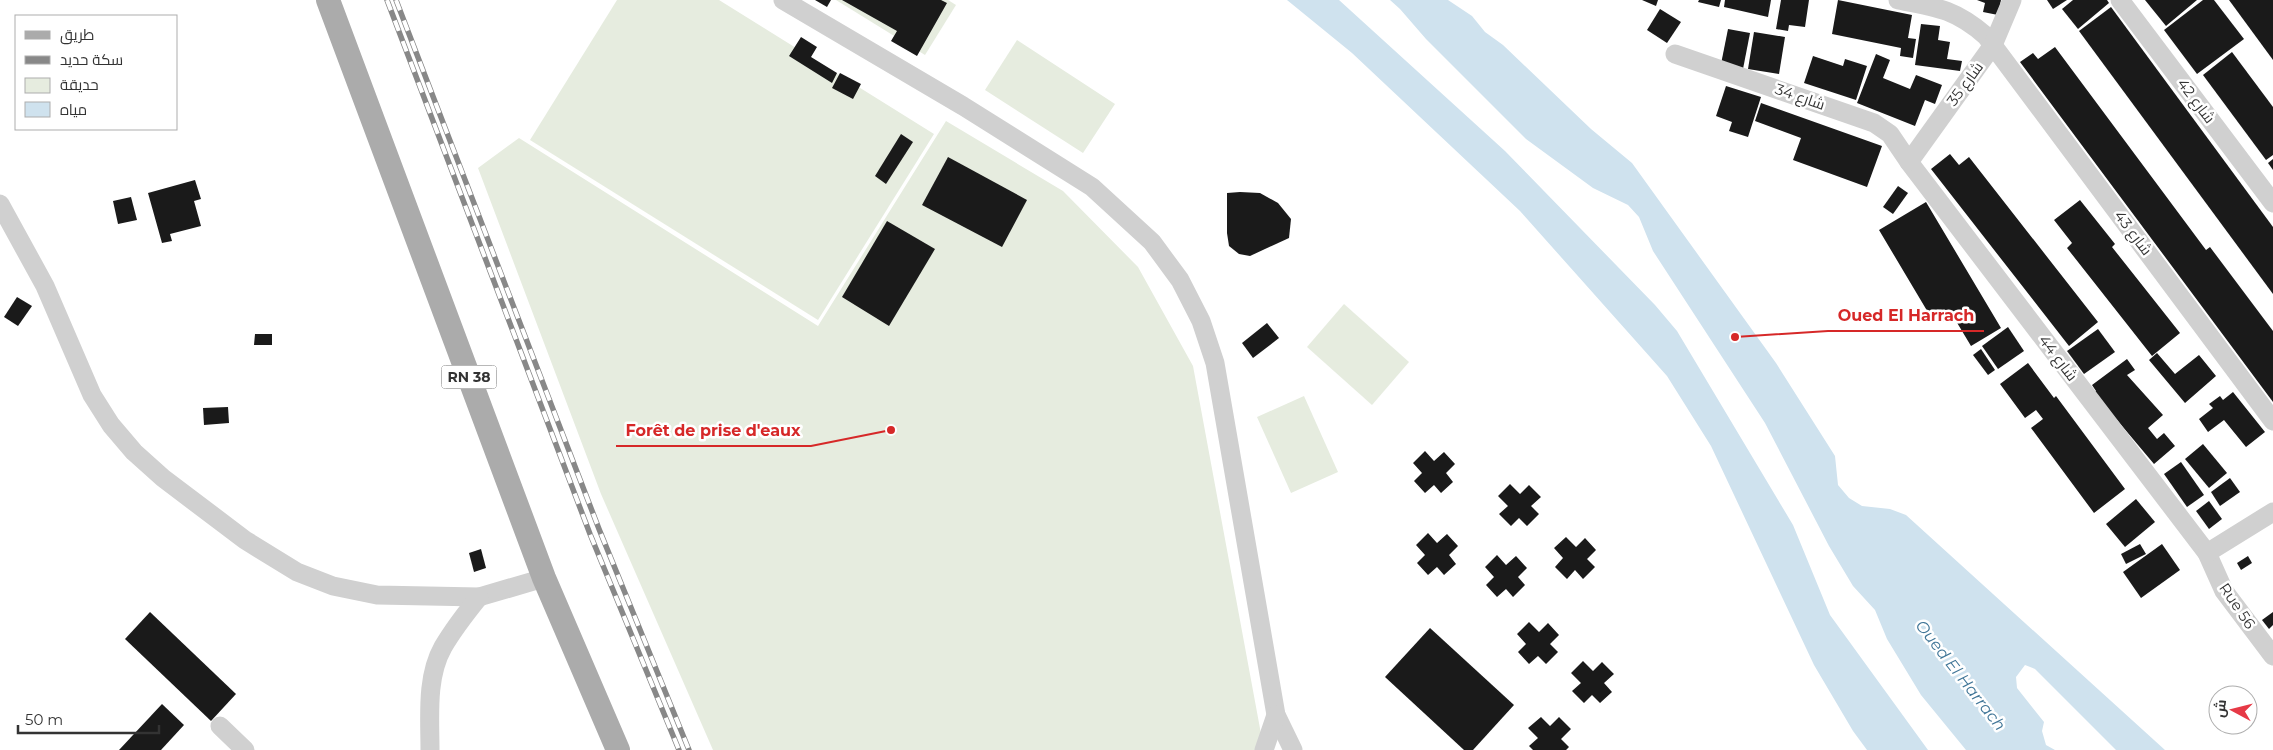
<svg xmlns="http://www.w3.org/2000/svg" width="2273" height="750" font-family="Montserrat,Cairo,sans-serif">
  <rect width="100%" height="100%" fill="#fff"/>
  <!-- green -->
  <g fill="#e6ecdf">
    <path d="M617 0H719L934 134 818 320 530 140Z"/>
    <path d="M836 0H948L956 5 925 55Z"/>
    <path d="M1017 40 1115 104 1083 153 985 90Z"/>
    <path d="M946 121 1063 191 1138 267 1193 366 1264 750H713L601 494 478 168 519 138 818 326Z"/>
    <path d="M1344 304 1409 362 1372 405 1307 347Z"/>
    <path d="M1304 396 1338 472 1291 493 1257 417Z"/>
  </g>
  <!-- water -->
  <g fill="#cfe2ee">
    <path d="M1287 0H1339L1505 151 1655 305 1677 331 1793 525 1830 615 1928 750H1867L1853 731 1814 665 1711 446 1667 376 1520 211 1352 53Z"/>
    <path d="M1390 0H1448L1472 16 1485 32 1503 45 1591 129 1632 163 1776 363 1835 456 1838 485 1849 498 1862 506 1890 509 1906 515 2165 750H2116L2035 669 2025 665 2016 677 2017 688 2044 722 2042 731 2046 745 2055 750H1966L1921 695 1887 639 1875 610 1853 586 1829 546 1765 423 1653 251 1639 217 1628 205 1593 188 1526 139 1426 39 1400 9Z"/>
  </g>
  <!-- building -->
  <g fill="#1a1a1a">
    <path d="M815 0H831L827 7Z"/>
    <path d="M842 0H941L947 3 917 56 891 41 897 31Z"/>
    <path d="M1642 0H1658L1656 6Z"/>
    <path d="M1699 0H1721L1719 7 1698 2Z"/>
    <path d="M1725 0H1771L1768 17 1724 7Z"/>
    <path d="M1781 0H1809L1805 27 1789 25 1788 31 1776 29Z"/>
    <path d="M1838 0 1912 15 1908 38 1916 39 1913 58 1900 56 1901 48 1832 34Z"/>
    <path d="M1977 0H2001L1998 15 1983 12 1985 3Z"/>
    <path d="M2047 0H2067L2053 9Z"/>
    <path d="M2073 0H2107L2109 3 2078 29 2062 9Z"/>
    <path d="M2145 0H2197L2166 26Z"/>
    <path d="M2203 0H2214L2244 39 2197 74 2164 30Z"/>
    <path d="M2229 0H2273V60Z"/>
    <path d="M2111 7 2273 227V294L2079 31Z"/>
    <path d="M1660 9 1681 22 1667 43 1647 30Z"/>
    <path d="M1921 24 1940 26 1938 40 1950 42 1947 59 1962 61 1960 71 1915 65Z"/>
    <path d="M1728 29 1750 33 1743 69 1721 64Z"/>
    <path d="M1754 32 1785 37 1779 74 1748 69Z"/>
    <path d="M801 37 817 47 811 57 837 73 832 83 789 56Z"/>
    <path d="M2055 47 2206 250 2210 247 2273 331V402L2020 62 2033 53 2038 59Z"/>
    <path d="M2232 52 2273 107V155L2266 160 2203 75Z"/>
    <path d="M1876 54 1890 60 1883 78 1910 89 1916 75 1942 85 1935 104 1925 100 1915 126 1857 103Z"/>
    <path d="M1813 56 1843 66 1845 59 1867 66 1856 100 1804 83Z"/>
    <path d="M840 73 861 84 853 99 832 88Z"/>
    <path d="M1726 86 1761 97 1748 137 1729 131 1732 122 1716 116Z"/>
    <path d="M1761 103 1882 146 1867 187 1793 160 1801 138 1755 121Z"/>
    <path d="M901 134 913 142 886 184 875 176Z"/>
    <path d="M1950 154 1959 165 1969 157 2098 322 2069 346 1931 169Z"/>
    <path d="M948 157 1027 200 1002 247 922 205Z"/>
    <path d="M2273 159V170L2268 163Z"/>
    <path d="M195 180 201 199 194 201 201 226 170 234 172 241 162 243 148 193Z"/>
    <path d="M1898 186 1908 193 1893 214 1883 207Z"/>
    <path d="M1240 192 1260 193 1278 203 1291 219 1289 238 1250 256 1239 254 1229 246 1227 233V193Z"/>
    <path d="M131 197 137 220 118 224 113 201Z"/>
    <path d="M2080 200 2115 244 2112 247 2180 333 2152 356 2067 248 2072 243 2054 220Z"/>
    <path d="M1926 202 2001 328 1971 346 1953 316 1943 322 1935 310 1929 314 1879 230Z"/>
    <path d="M887 221 935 249 889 326 842 297Z"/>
    <path d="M17 297 32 306 18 326 4 317Z"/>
    <path d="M1267 323 1279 338 1253 358 1242 343Z"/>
    <path d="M2008 327 2024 351 1998 369 1982 346Z"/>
    <path d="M2098 329 2115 352 2084 374 2067 351Z"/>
    <path d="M255 334H272V345H254Z"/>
    <path d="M1981 349 1995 370 1988 375 1973 355Z"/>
    <path d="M2157 353 2175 374 2199 355 2216 376 2185 403 2149 360Z"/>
    <path d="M2127 359 2135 370 2127 375 2163 415 2148 428 2157 439 2164 433 2175 446 2154 464 2117 420 2091 395 2096 391 2092 385Z"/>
    <path d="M2028 363 2054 398 2056 396 2125 489 2094 513 2031 428 2043 419 2036 410 2025 418 2000 384Z"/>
    <path d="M2233 392 2265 432 2246 447 2224 420 2208 432 2199 419 2213 408 2209 404 2220 396 2223 400Z"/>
    <path d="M228 407 229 423 204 425 203 408Z"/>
    <path d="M2203 444 2227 473 2209 488 2185 459Z"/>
    <path d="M1425 451 1434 461 1444 452 1455 464 1446 473 1453 482 1441 493 1434 485 1425 493 1414 481 1422 473 1413 463Z"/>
    <path d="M2181 462 2204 495 2187 507 2164 474Z"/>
    <path d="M2230 478 2240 492 2220 506 2211 492Z"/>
    <path d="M1510 484 1520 494 1529 485 1541 497 1531 506 1539 514 1527 526 1519 518 1511 526 1499 514 1508 506 1498 496Z"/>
    <path d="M2136 499 2155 522 2125 547 2106 524Z"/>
    <path d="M2209 501 2222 519 2209 529 2196 511Z"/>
    <path d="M1428 533 1437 543 1447 534 1458 546 1449 555 1456 564 1444 575 1437 567 1428 575 1417 563 1425 555 1416 545Z"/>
    <path d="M1566 537 1576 547 1585 538 1596 550 1587 559 1595 567 1583 579 1575 570 1567 579 1555 567 1563 558 1554 548Z"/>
    <path d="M2140 544 2146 554 2126 564 2121 554Z"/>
    <path d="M2162 544 2180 570 2141 598 2123 572Z"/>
    <path d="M481 549 486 568 474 572 469 553Z"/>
    <path d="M1497 555 1506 565 1516 556 1527 568 1518 577 1525 585 1513 597 1506 589 1497 597 1486 585 1494 577 1485 567Z"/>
    <path d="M2248 556 2252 563 2241 570 2237 563Z"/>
    <path d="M150 612 236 694 211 721 125 639Z"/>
    <path d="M2273 612V625L2269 629 2262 620Z"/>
    <path d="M1529 622 1539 632 1548 623 1559 635 1550 644 1558 652 1546 664 1538 656 1529 664 1518 652 1526 644 1517 634Z"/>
    <path d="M1430 628 1514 705 1473 750H1464L1385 677Z"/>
    <path d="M1583 661 1593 671 1602 662 1614 674 1604 683 1612 692 1600 703 1592 695 1584 703 1572 691 1581 683 1571 673Z"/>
    <path d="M162 704 184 725 161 750H119Z"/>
    <path d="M1541 717 1550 726 1559 717 1571 729 1561 739 1569 747 1566 750H1533L1529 746 1538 738 1528 728Z"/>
  </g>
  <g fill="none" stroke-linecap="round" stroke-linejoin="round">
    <!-- minor -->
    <g stroke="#d0d0d0" stroke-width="19">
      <path d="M783 0 963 106 1092 187 1152 242 1180 280 1201 321 1215 363 1276 715 1293 750"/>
      <path d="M1898 0C1936 7 1955 9 1986 36L2273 421"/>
      <path d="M2120 0 2273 203"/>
      <path d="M1675 54 1874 123 1890 134 1909 162 2207 553 2224 591 2273 656"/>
      <path d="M1909 162 1993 45 2012 0"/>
      <path d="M0 204 45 286 92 395 111 425 134 452 163 478 245 540 297 572 333 586 377 595 479 597 544 578"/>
      <path d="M2207 553 2273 512"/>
      <path d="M220 726 245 750"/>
      <path d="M430 750C430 717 426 677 443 647 453 630 466 613 479 597"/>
      <path d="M1264 750 1276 715"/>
    </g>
    <!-- major -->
    <path stroke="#ababab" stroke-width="24" d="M328 0 544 578 618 750"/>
    <!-- rail casing -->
    <g stroke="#888" stroke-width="5.5">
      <g id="rail">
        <path d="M387 0 590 534 679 750"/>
        <path d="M396 0 599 529 689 750"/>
      </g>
    </g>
    <!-- rail -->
    <use href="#rail" stroke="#fff" stroke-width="4" stroke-dasharray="11" stroke-linecap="butt"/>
  </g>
  <g text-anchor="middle" stroke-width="5" stroke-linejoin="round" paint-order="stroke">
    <!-- shield labels -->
    <rect fill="#fff" stroke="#707070" stroke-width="1" x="441.5" y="365.5" width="55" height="23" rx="4"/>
    <g font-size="14" font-weight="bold" fill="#333">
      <text x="469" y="382">RN 38</text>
    </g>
    <!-- street labels -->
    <g font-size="15" fill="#333" stroke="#fff">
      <text transform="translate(1965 84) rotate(-54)" y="5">شارع 35</text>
      <text transform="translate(1800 97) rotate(19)" y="5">شارع 34</text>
      <text transform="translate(2196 101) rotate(53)" y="5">شارع 42</text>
      <text transform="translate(2133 233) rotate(53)" y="5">شارع 43</text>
      <text transform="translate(2058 358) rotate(53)" y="5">شارع 44</text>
      <text transform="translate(2237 606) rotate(56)" y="5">Rue 56</text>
    </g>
    <!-- water labels -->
    <g font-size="16" font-style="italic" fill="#3f7597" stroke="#fff">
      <text transform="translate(1961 675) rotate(52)" y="6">Oued El Harrach</text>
    </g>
  </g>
  <!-- callouts -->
  <path fill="none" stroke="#d62828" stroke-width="2" d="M1735 337L1828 331H1984M891 430L811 446H616"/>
  <g fill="#d62828" stroke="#fff" stroke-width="2">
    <circle cx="1735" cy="337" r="5"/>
    <circle cx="891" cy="430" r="5"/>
  </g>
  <g font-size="16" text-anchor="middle" font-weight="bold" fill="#d62828" stroke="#fff" stroke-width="5" stroke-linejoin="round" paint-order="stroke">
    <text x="1906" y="321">Oued El Harrach</text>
    <text x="713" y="436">Forêt de prise d'eaux</text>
  </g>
  <!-- legend -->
  <rect x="15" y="15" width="162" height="115" fill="#ffffff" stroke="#adadad"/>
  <rect x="25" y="31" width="25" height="8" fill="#ababab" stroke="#adadad"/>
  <text x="60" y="40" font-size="15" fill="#333333">طريق</text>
  <rect x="25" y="56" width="25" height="8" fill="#888888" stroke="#adadad"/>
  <text x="60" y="65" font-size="15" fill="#333333">سكة حديد</text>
  <rect x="25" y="78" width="25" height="15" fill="#e6ecdf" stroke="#adadad"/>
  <text x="60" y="90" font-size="15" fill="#333333">حديقة</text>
  <rect x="25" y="102" width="25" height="15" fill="#cfe2ee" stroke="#adadad"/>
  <text x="60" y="115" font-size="15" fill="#333333">مياه</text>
  <!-- north arrow -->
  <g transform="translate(2233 710) rotate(277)"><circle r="24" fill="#ffffff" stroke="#adadad"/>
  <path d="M0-4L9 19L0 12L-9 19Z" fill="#e63946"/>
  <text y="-8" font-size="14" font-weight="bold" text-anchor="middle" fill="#333333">ش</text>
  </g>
  <!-- scale -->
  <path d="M18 725v8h141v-8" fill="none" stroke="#333333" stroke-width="2.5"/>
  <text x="25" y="725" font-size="15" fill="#333333" stroke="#ffffff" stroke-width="4" paint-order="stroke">50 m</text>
</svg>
